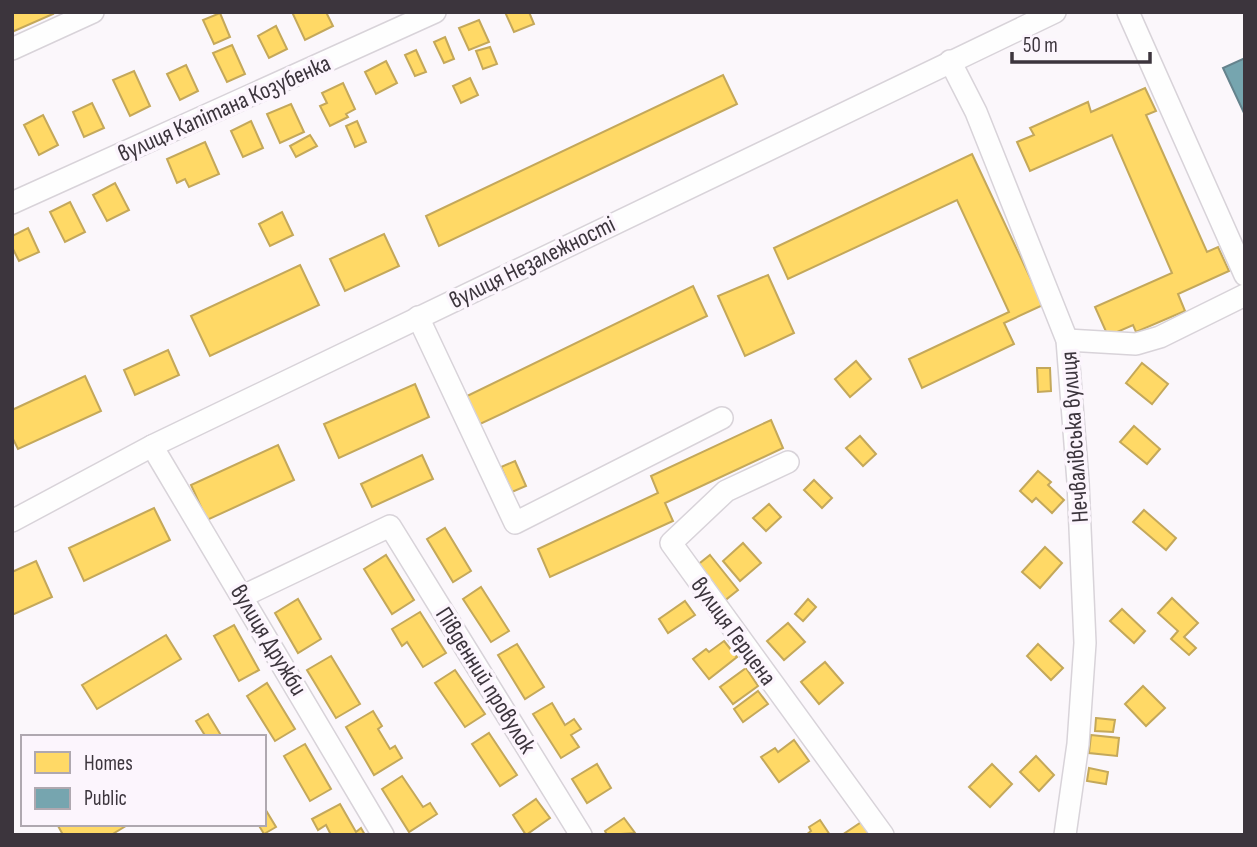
<svg xmlns="http://www.w3.org/2000/svg" width="1257" height="847" font-family="'Sofia Sans Condensed',sans-serif">
  <rect width="100%" height="100%" fill="#fbf7fb"/>
  <!-- homes -->
  <g fill="#ffd966" stroke="#c4a85a" stroke-width="2">
    <path d="M12 12H52L53 14 12 32Z"/>
    <path d="M292 12H326L333 26 305 40Z"/>
    <path d="M505 12H529L534 24 514 32Z"/>
    <path d="M220 13 230 37 214 44 203 20Z"/>
    <path d="M479 20 489 42 469 50 459 28Z"/>
    <path d="M276 26 287 49 269 58 258 36Z"/>
    <path d="M445 37 454 59 444 63 434 42Z"/>
    <path d="M232 45 245 74 227 82 213 53Z"/>
    <path d="M490 47 497 64 483 69 476 51Z"/>
    <path d="M416 50 426 72 415 76 405 55Z"/>
    <path d="M386 61 397 83 376 94 365 72Z"/>
    <path d="M186 65 198 91 180 100 167 74Z"/>
    <path d="M134 71 150 106 130 116 113 80Z"/>
    <path d="M723 75 737 104 439 246 426 216Z"/>
    <path d="M470 78 478 95 461 103 453 86Z"/>
    <path d="M343 83 355 109 346 114 348 117 330 126 320 106 327 103 322 93Z"/>
    <path d="M1145 88 1156 111 1146 115 1207 252 1218 247 1229 271 1178 294 1185 311 1136 332 1133 325 1108 336 1095 307 1172 273 1112 135 1030 171 1017 142 1034 135 1030 128 1088 102 1091 112Z"/>
    <path d="M92 103 104 128 84 137 73 112Z"/>
    <path d="M291 104 304 132 280 143 267 114Z"/>
    <path d="M43 115 58 145 39 155 24 125Z"/>
    <path d="M251 121 263 148 243 157 231 131Z"/>
    <path d="M357 121 366 142 355 147 346 126Z"/>
    <path d="M310 135 317 146 296 157 290 146Z"/>
    <path d="M205 142 219 174 189 187 185 179 177 183 167 159Z"/>
    <path d="M972 154 1043 305 1004 323 1014 344 922 388 909 359 1009 312 957 200 788 279 774 248Z"/>
    <path d="M115 183 129 210 107 221 93 195Z"/>
    <path d="M70 202 85 232 65 242 50 212Z"/>
    <path d="M282 212 293 235 270 246 259 224Z"/>
    <path d="M28 228 39 252 19 261 12 247V236Z"/>
    <path d="M384 234 399 266 345 291 330 259Z"/>
    <path d="M300 265 319 305 210 356 191 316Z"/>
    <path d="M768 275 794 333 745 356 718 296Z"/>
    <path d="M693 286 707 316 478 425 465 397Z"/>
    <path d="M168 350 179 375 135 395 124 370Z"/>
    <path d="M856 361 871 379 850 397 835 379Z"/>
    <path d="M1142 363 1168 384 1152 404 1126 383Z"/>
    <path d="M1037 368H1050L1051 391 1038 392Z"/>
    <path d="M85 376 101 411 18 449 12 437V410Z"/>
    <path d="M415 384 429 417 339 458 324 424Z"/>
    <path d="M771 420 783 448 665 503 673 521 550 577 538 549 658 493 651 476Z"/>
    <path d="M1134 426 1160 449 1147 464 1120 442Z"/>
    <path d="M860 436 876 454 863 466 846 448Z"/>
    <path d="M278 445 294 480 207 520 191 485Z"/>
    <path d="M422 455 433 479 372 507 361 484Z"/>
    <path d="M515 461 526 486 512 492 501 467Z"/>
    <path d="M1038 471 1051 482 1048 485 1064 500 1052 513 1036 498 1032 502 1020 491Z"/>
    <path d="M814 480 832 498 822 508 804 490Z"/>
    <path d="M769 504 781 517 766 531 753 518Z"/>
    <path d="M154 508 170 540 84 581 69 548Z"/>
    <path d="M1144 510 1176 538 1166 550 1133 522Z"/>
    <path d="M445 528 471 571 453 582 427 539Z"/>
    <path d="M743 543 761 563 740 581 723 561Z"/>
    <path d="M1045 547 1062 563 1040 588 1022 572Z"/>
    <path d="M386 555 414 600 392 614 364 569Z"/>
    <path d="M710 555 738 590 723 602 695 567Z"/>
    <path d="M36 561 52 597 12 615V572Z"/>
    <path d="M481 587 509 631 491 642 463 599Z"/>
    <path d="M1172 598 1198 623 1184 637 1196 648 1189 655 1171 639 1178 631 1158 613Z"/>
    <path d="M298 599 321 639 298 653 275 613Z"/>
    <path d="M808 599 816 607 803 621 795 614Z"/>
    <path d="M685 601 695 615 668 633 659 619Z"/>
    <path d="M1122 609 1145 631 1134 643 1110 621Z"/>
    <path d="M420 612 446 653 423 667 407 642 402 646 392 629Z"/>
    <path d="M788 623 805 642 784 660 767 641Z"/>
    <path d="M234 625 259 670 239 681 214 636Z"/>
    <path d="M166 635 181 659 97 709 82 685Z"/>
    <path d="M724 641 737 657 709 679 693 659 706 649 709 652Z"/>
    <path d="M517 644 544 687 525 699 498 655Z"/>
    <path d="M1038 644 1063 668 1051 680 1027 656Z"/>
    <path d="M331 656 360 704 336 718 307 670Z"/>
    <path d="M825 662 843 683 819 704 801 682Z"/>
    <path d="M746 668 758 686 733 704 720 687Z"/>
    <path d="M455 670 485 714 465 727 435 683Z"/>
    <path d="M267 683 295 729 275 741 247 696Z"/>
    <path d="M1143 686 1165 708 1146 726 1125 704Z"/>
    <path d="M758 691 768 704 743 722 734 709Z"/>
    <path d="M552 703 565 725 574 719 581 729 571 735 579 747 561 758 533 714Z"/>
    <path d="M373 711 382 726 378 729 390 749 395 746 402 758 374 775 346 727Z"/>
    <path d="M208 714 222 737H206L196 721Z"/>
    <path d="M1096 718 1115 720 1113 732 1095 731Z"/>
    <path d="M489 733 517 775 500 786 472 744Z"/>
    <path d="M1091 735 1119 738 1117 756 1089 753Z"/>
    <path d="M794 740 809 761 779 782 761 757 775 748 778 752Z"/>
    <path d="M305 744 331 789 310 801 284 756Z"/>
    <path d="M1036 756 1054 775 1039 791 1020 772Z"/>
    <path d="M597 764 611 788 587 803 572 779Z"/>
    <path d="M992 764 1012 784 990 807 969 787Z"/>
    <path d="M1089 768 1108 772 1106 784 1087 781Z"/>
    <path d="M402 776 423 807 430 803 437 814 409 832 382 789Z"/>
    <path d="M536 799 550 818 526 835 513 815Z"/>
    <path d="M340 804 356 832 361 828 365 835H331L326 825 318 830 312 819Z"/>
    <path d="M264 807 276 827 264 834 258 824H264Z"/>
    <path d="M624 818 635 833 607 835 605 831Z"/>
    <path d="M820 820 830 835H806L811 831 809 827Z"/>
    <path d="M863 821 872 835H842Z"/>
    <path d="M57 824H129L111 835H63Z"/>
  </g>
  <!-- public -->
  <path fill="#76a5af" stroke="#65838d" stroke-width="2" d="M1245 58V115L1223 68Z"/>
  <g fill="none" stroke-linecap="round" stroke-linejoin="round">
    <!-- minor casing -->
    <g stroke="#d8d3d9" stroke-width="24">
      <g id="minor">
        <path d="M1128 12 1245 275"/>
        <path d="M12 49 93 12"/>
        <path d="M950 61 976 112 1067 340 1078 482 1085 643 1078 744 1065 835"/>
        <path d="M12 203 435 12"/>
        <path d="M418 317 515 523 722 418"/>
        <path d="M1067 340 1136 344 1160 337 1245 295"/>
        <path d="M152 446 383 835"/>
        <path d="M788 462 726 491 671 543 883 835"/>
        <path d="M12 521 152 446 1055 12"/>
        <path d="M243 596 390 526 581 835"/>
      </g>
    </g>
    <!-- minor -->
    <use href="#minor" stroke="#fefefe" stroke-width="21"/>
  </g>
  <g text-anchor="middle" stroke-width="7" stroke-linejoin="round" paint-order="stroke">
    <!-- street labels -->
    <g font-size="24" fill="#3c353d" stroke="#fcf5fd">
      <text transform="translate(224 108) rotate(-24)" y="8">вулиця Капітана Козубенка</text>
      <text transform="translate(532 262) rotate(-26)" y="8">вулиця Незалежності</text>
      <text transform="translate(1074 437) rotate(-94)" y="8">Нечвалівська вулиця</text>
      <text transform="translate(734 631) rotate(54)" y="8">вулиця Герцена</text>
      <text transform="translate(269 640) rotate(59)" y="8">вулиця Дружби</text>
      <text transform="translate(486 680) rotate(58)" y="8">Південний провулок</text>
    </g>
  </g>
  <!-- border -->
  <rect width="1257" height="847" fill="none" stroke="#3c353d" stroke-width="28"/>
  <!-- legend -->
  <rect x="21" y="735" width="245" height="91" fill="#fcf5fd" stroke="#afa8b0" stroke-width="2"/>
  <rect x="35" y="752" width="35" height="21" fill="#ffd966" stroke="#afa8b0" stroke-width="2"/>
  <text x="84" y="770" font-size="21" fill="#3c353d">Homes</text>
  <rect x="35" y="788" width="35" height="21" fill="#76a5af" stroke="#afa8b0" stroke-width="2"/>
  <text x="84" y="805" font-size="21" fill="#3c353d">Public</text>
  <!-- scale -->
  <path d="M1012 52v10h138v-10" fill="none" stroke="#3c353d" stroke-width="3.5"/>
  <text x="1023" y="52" font-size="21" fill="#3c353d" stroke="#fcf5fd" stroke-width="5" paint-order="stroke">50 m</text>
</svg>
